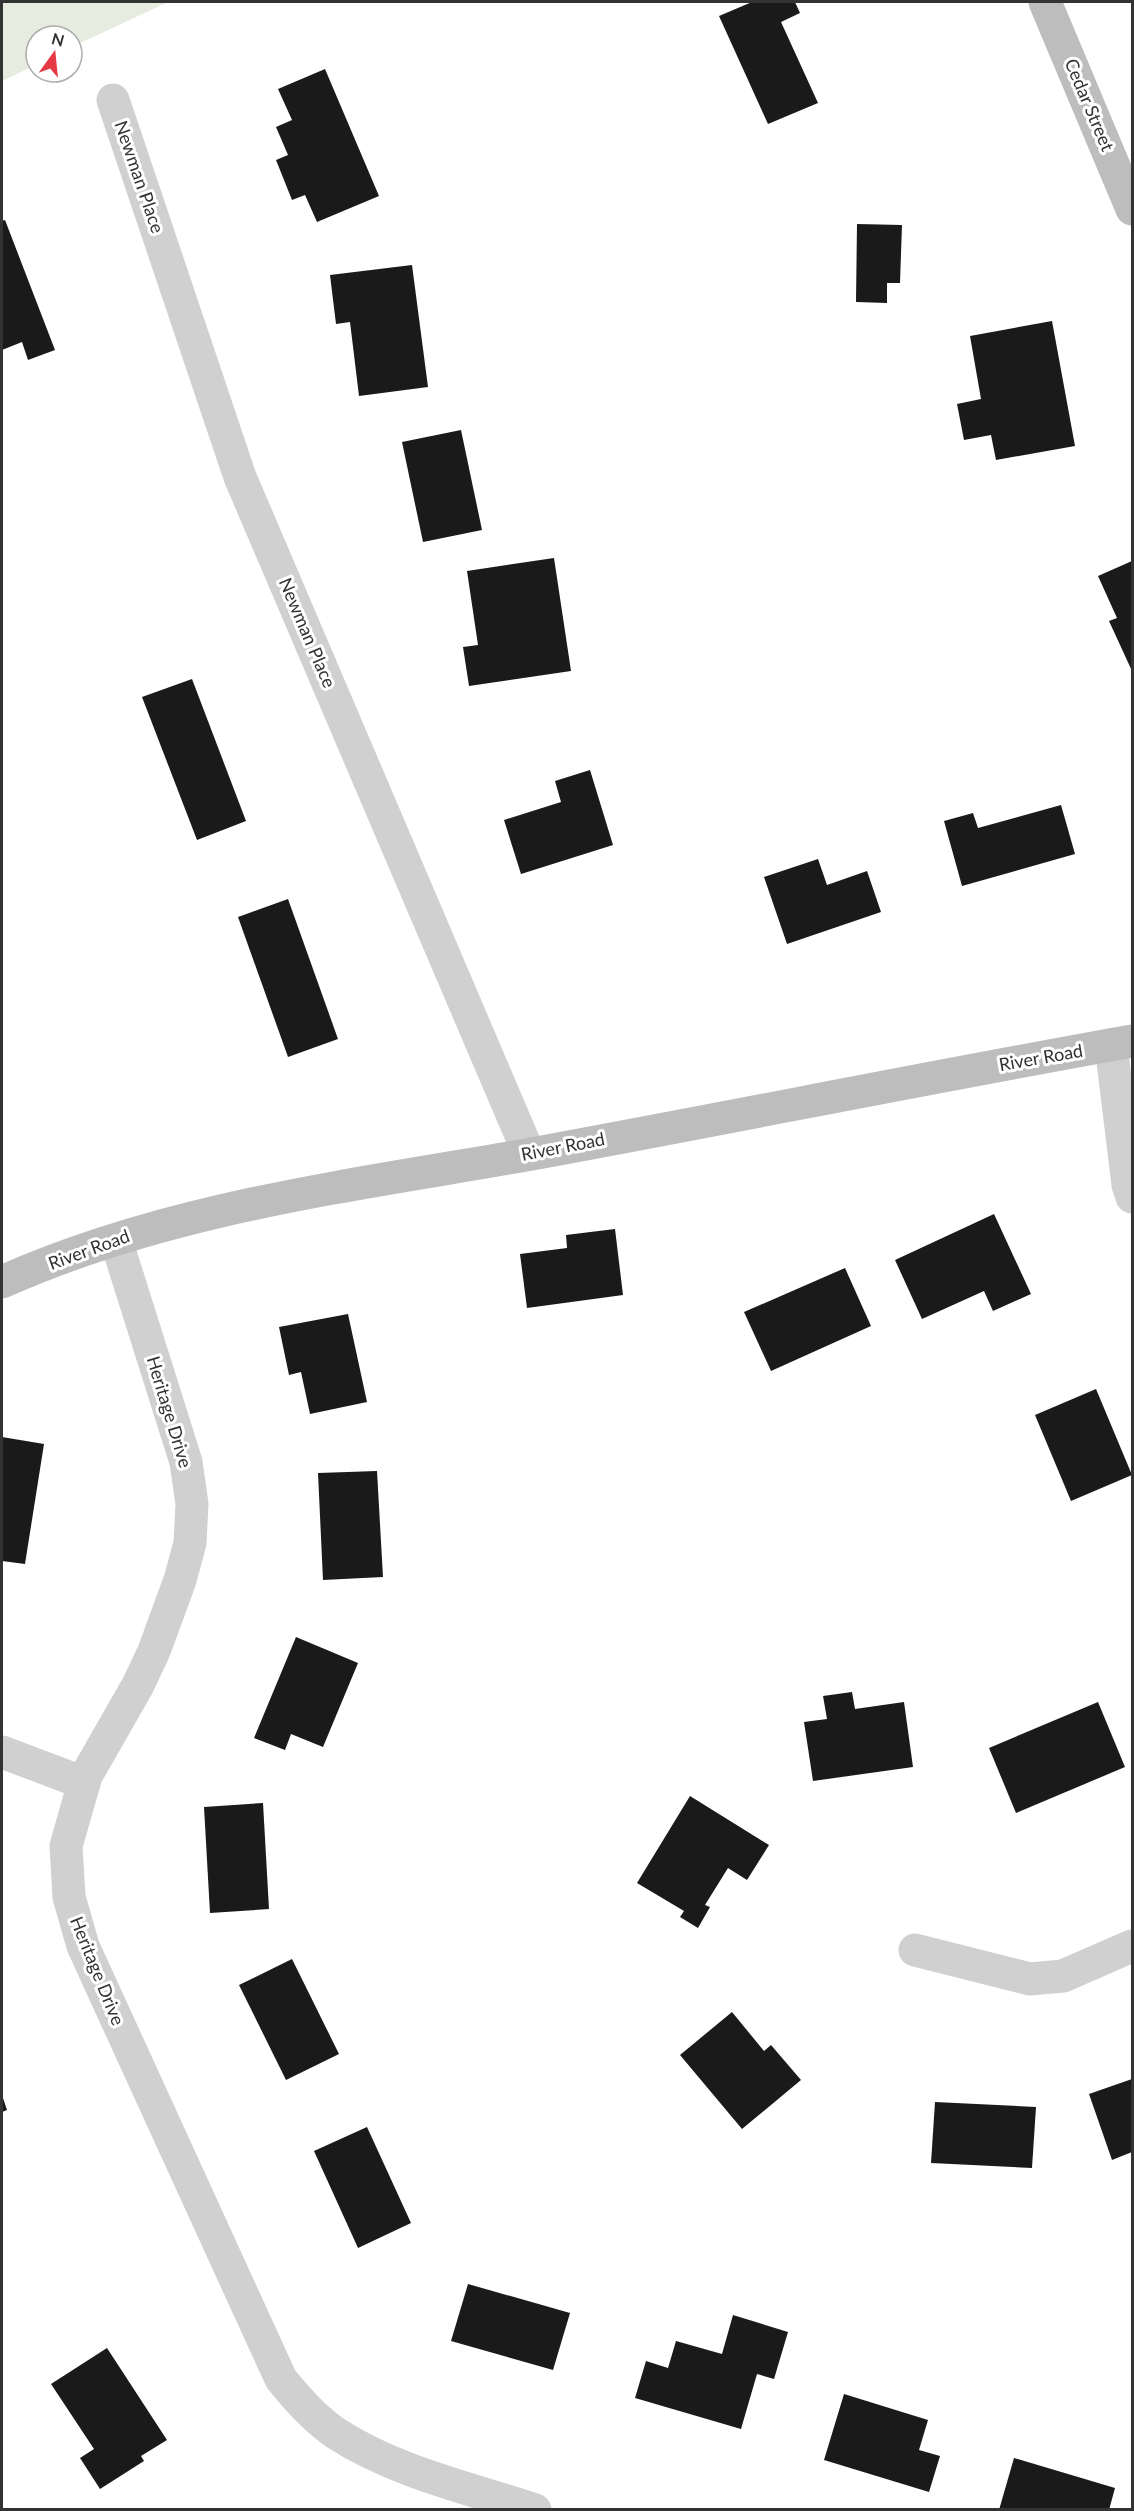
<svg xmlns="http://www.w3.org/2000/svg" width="1134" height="2511" font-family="Lato,sans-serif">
  <rect width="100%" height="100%" fill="#fff"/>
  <!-- green -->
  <path fill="#e6ecdf" d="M2 2H168L72 47V36H36V65L2 81Z"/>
  <!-- building -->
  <g fill="#1a1a1a">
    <path d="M752 2H795L800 13 781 22 818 103 768 124 719 16Z"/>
    <path d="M325 69 379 196 317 222 305 195 292 200 276 160 288 155 276 127 292 120 278 89Z"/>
    <path d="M5 220 55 350 28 360 22 342 2 350V221Z"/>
    <path d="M857 224 902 225 900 283H887V303L856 302Z"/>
    <path d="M412 265 428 387 359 396 350 322 336 324 330 275Z"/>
    <path d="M1052 321 1075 446 996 460 991 435 964 440 957 404 981 399 970 336Z"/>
    <path d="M461 430 482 530 423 542 402 442Z"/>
    <path d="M554 558 571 671 469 686 463 647 478 645 467 571Z"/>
    <path d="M1132 561V671L1109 621 1117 618 1098 576Z"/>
    <path d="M192 679 246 821 197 840 142 697Z"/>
    <path d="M590 770 613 845 521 874 504 820 561 802 555 781Z"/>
    <path d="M1061 805 1075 854 962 886 944 821 973 813 978 828Z"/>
    <path d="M818 859 827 885 867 871 881 912 787 944 764 877Z"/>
    <path d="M288 899 338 1039 288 1057 238 917Z"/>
    <path d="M994 1214 1031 1294 993 1311 984 1291 922 1319 895 1260Z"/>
    <path d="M615 1229 623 1295 527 1308 520 1254 567 1248 566 1235Z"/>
    <path d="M845 1268 871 1326 771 1371 744 1312Z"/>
    <path d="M348 1314 367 1402 310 1414 301 1372 289 1375 279 1327Z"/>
    <path d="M1096 1389 1132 1475 1071 1501 1035 1415Z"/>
    <path d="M2 1437 44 1444 25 1564 2 1561Z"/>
    <path d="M377 1471 383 1577 323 1580 318 1473Z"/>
    <path d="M296 1637 358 1663 323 1747 291 1734 285 1750 254 1738Z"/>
    <path d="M852 1692 855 1709 904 1702 913 1767 813 1781 804 1722 827 1719 823 1696Z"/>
    <path d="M1098 1702 1125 1767 1016 1813 989 1748Z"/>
    <path d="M690 1796 769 1845 747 1880 728 1868 705 1905 710 1907 698 1928 680 1917 684 1911 637 1883Z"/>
    <path d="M263 1803 269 1909 210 1913 204 1807Z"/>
    <path d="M292 1959 339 2054 286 2080 239 1985Z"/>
    <path d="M732 2012 764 2051 771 2045 801 2080 742 2129 680 2055Z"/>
    <path d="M1132 2079V2152L1112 2160 1089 2094Z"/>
    <path d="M2 2095 7 2110 2 2112Z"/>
    <path d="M935 2102 1036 2107 1032 2168 931 2163Z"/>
    <path d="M367 2127 411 2223 358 2248 314 2151Z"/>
    <path d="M468 2284 570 2313 553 2370 451 2341Z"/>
    <path d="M733 2315 788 2332 774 2379 757 2374 741 2429 635 2398 646 2361 668 2368 676 2341 722 2354Z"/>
    <path d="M107 2348 167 2440 141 2456 144 2461 100 2489 80 2458 94 2449 51 2384Z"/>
    <path d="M844 2394 928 2420 919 2450 940 2456 929 2492 824 2460Z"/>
    <path d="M1014 2458 1115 2488 1109 2510H999Z"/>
  </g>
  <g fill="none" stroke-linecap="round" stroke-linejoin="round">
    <!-- street -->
    <g stroke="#d0d0d0" stroke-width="33">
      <path d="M113 100 240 477 529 1154"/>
      <path d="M1111 1045 1128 1185 1132 1197"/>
      <path d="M116 1240 186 1462 192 1504 190 1543 180 1580 154 1651 138 1685 86 1776 66 1846 69 1897 83 1946 281 2379C297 2399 316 2420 337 2434 396 2472 469 2488 535 2510"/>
      <path d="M2 1752 84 1783"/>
      <path d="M915 1950 1030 1979 1063 1976 1132 1946"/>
    </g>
    <!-- secondary -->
    <g stroke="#bdbdbd" stroke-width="33">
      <path d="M1045 2 1132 209"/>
      <path d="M2 1282C168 1208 349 1186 526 1155 728 1118 930 1077 1132 1041"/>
    </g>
  </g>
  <g text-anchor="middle" stroke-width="6" stroke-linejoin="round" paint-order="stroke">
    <!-- street labels -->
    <g font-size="18" fill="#333" stroke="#fff">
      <text transform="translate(1089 105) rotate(67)" y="6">Cedar Street</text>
      <text transform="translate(139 177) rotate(71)" y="6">Newman Place</text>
      <text transform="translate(307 633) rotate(67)" y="6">Newman Place</text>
      <text transform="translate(1041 1058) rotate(-10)" y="6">River Road</text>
      <text transform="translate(563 1147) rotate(-11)" y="6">River Road</text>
      <text transform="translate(89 1250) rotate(-20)" y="6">River Road</text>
      <text transform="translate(169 1412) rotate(73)" y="6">Heritage Drive</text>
      <text transform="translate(97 1971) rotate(68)" y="6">Heritage Drive</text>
    </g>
  </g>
  <!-- border -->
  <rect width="1134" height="2511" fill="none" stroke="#333333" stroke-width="6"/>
  <!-- north arrow -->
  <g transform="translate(54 54) rotate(15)"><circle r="28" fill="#ffffff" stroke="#adadad" stroke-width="1.5"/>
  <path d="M0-4.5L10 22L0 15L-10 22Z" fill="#e63946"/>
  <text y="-9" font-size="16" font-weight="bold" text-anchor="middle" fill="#333333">N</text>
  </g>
</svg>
